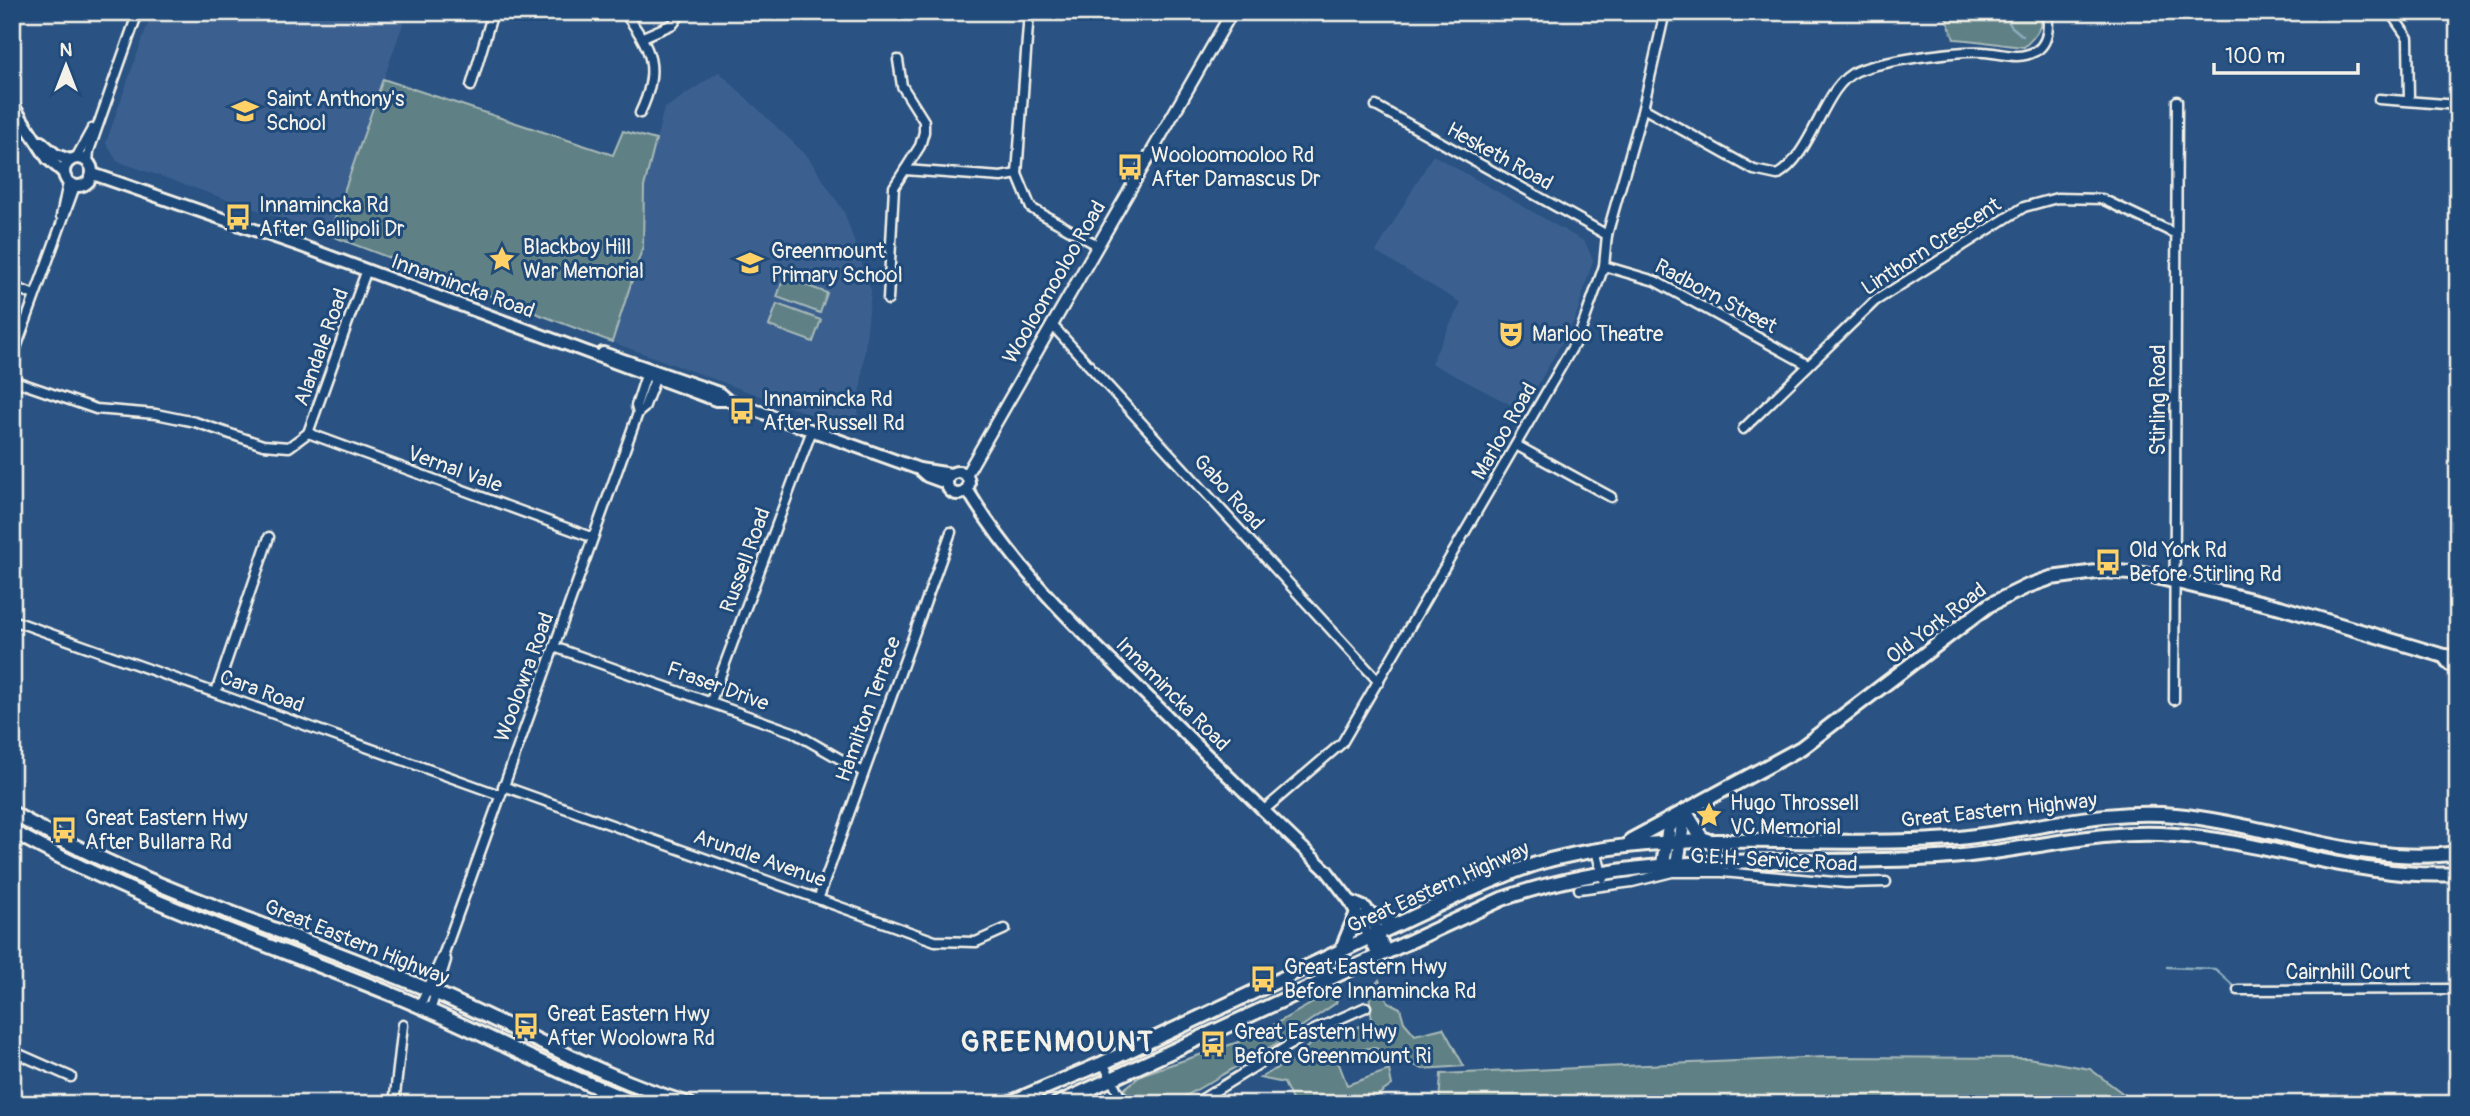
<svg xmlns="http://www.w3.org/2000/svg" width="2470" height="1116" font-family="Pangolin,sans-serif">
  <rect width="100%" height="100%" fill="#2a5383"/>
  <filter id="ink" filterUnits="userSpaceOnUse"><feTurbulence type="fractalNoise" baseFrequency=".0143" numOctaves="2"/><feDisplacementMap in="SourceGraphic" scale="14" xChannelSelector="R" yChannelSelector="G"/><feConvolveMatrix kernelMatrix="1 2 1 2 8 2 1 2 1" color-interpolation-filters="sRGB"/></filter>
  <g filter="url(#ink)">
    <!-- built -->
    <g fill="#3b6190">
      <path d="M152 12H407L329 235 117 161 106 143Z"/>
      <path d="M719 72 808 157 844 212 871 291 856 431 612 342 643 246 644 187 664 109Z"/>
      <path d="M1433 155 1585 242 1593 260 1575 319 1523 411 1431 363 1461 303 1376 252Z"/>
    </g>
    <!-- green -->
    <g fill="#5e8186" stroke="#a9b9b7" stroke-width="2">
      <path d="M1944 12H2041C2043 28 2036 36 2024 47 2001 45 1978 40 1954 39Z"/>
      <path d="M383 79 613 155 623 131 656 140 644 187 643 246 612 342 329 235Z"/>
      <path d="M784 277 827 293 820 313 777 297Z"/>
      <path d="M777 304 821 320 813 342 769 326Z"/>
      <path d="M1379 980 1388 1002 1400 1008 1404 1022 1415 1035 1443 1028 1464 1066 1423 1069 1373 1047 1336 1056 1347 1085 1389 1070 1392 1085 1365 1104H1294L1284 1083 1260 1078 1291 1060 1312 1043 1372 1022 1369 992Z"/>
      <path d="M1341 987 1336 1003 1279 1042 1172 1104H1135L1124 1089 1143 1074 1250 1038Z"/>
      <path d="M1825 1057 2028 1058 2090 1069 2137 1104H1439L1441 1074Z"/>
    </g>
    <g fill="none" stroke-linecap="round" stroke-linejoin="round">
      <!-- stream -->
      <g stroke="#8cacbd" stroke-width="2.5">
        <path d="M2004 12 2011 26 2023 36"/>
        <path d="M2167 967 2215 969 2236 988"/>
      </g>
      <!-- minor casing -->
      <g stroke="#f4f1e8" stroke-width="13">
        <g id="minor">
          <path d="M624 12C652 49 661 69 640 113"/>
          <path d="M1029 12 1017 174 1031 208 1097 245"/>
          <path d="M2390 12 2408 38 2409 100"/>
          <path d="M643 37 673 24 682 12"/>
          <path d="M471 86 493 12"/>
          <path d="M2379 99 2458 105"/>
          <path d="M1376 106 1607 235"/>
          <path d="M1643 108 1754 170 1777 175C1814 154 1823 85 1857 71 1881 61 1958 50 1984 52 2003 53 2017 61 2036 51 2049 43 2049 26 2047 12"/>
          <path d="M76 158 92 129"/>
          <path d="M88 162 89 151 138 12"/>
          <path d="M905 170 1001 177 1017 174"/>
          <path d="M61 216 68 183"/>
          <path d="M1604 266 1655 281 1808 365"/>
          <path d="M12 286 34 295"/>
          <path d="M888 300 894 187 920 146 924 132V121L902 86 898 60"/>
          <path d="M1052 325 1379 682"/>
          <path d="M12 359 75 186"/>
          <path d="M12 380 96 409 156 414 195 422 263 445 289 447 308 433"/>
          <path d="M638 413 636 406 648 369"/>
          <path d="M1743 429 1875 301 2024 207 2057 198 2102 199 2176 234"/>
          <path d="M308 433 591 537"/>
          <path d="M308 433 366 272"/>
          <path d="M1516 445 1611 497"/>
          <path d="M12 620 500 795"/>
          <path d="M554 647 793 732 863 772"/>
          <path d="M216 692 269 537"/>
          <path d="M2174 700 2177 101"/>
          <path d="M711 701 812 430"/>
          <path d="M503 786 935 941 976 942 1005 929"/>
          <path d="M1263 811 1342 743 1579 336 1604 266 1607 235 1643 108 1665 12"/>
          <path d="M1596 850 1603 878"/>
          <path d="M1579 889 1632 882 1672 872H1722L1846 883 1886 882"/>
          <path d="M819 897 951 532"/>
          <path d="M2238 990 2458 989"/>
          <path d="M420 1006 444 953 638 413 644 408 657 374"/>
          <path d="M430 1011 446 960 444 953"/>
          <path d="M12 1051 71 1077"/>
          <path d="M1103 1063 1124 1104"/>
          <path d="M394 1104 403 1025"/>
          <path d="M1194 1104 1312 1031 1366 1007"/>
        </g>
      </g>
      <!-- tertiary casing -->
      <g stroke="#f4f1e8" stroke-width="15">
        <path id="tertiary" d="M966 475 1232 12"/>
      </g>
      <!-- secondary casing -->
      <g stroke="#f4f1e8" stroke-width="16">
        <g id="secondary">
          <path d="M12 104 48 159 63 172"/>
          <path d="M41 142 56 155 70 160"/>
          <circle cx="78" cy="172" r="14"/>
          <path d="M93 174 304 247 716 400H727"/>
          <path d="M603 353 719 393 727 400 919 469 951 474"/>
          <path d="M919 469 927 476 946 483"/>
          <circle cx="958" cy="483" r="11"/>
          <path d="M967 489C1013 567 1079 630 1144 693 1205 753 1265 813 1327 871L1350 901 1379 957"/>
          <path d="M1350 901 1366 908 1387 953"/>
        </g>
      </g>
      <!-- primary casing -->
      <g stroke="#f4f1e8" stroke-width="18">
        <g id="primary">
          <path d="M2444 656 2450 664 2458 666"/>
          <path d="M1663 864 1669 827 1685 811 1801 748 1989 605 2028 586 2051 578 2104 571 2144 574 2280 607 2444 656 2458 657"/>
          <path d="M1677 864 1685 811"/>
        </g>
      </g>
      <!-- trunk casing -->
      <g stroke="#f4f1e8" stroke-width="18">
        <g id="trunk">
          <path d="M12 813C142 887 285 930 422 987 512 1024 596 1076 689 1104"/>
          <path d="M12 831C132 899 264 942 391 994 475 1028 553 1072 638 1104"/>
          <path d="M1631 840 1685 811 1701 837 1710 842"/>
          <path d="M1368 913 1395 925"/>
          <path d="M1341 951 1356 915"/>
          <path d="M1007 1104 1103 1063 1468 891C1499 878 1529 864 1562 857 1684 829 1811 847 1935 840 2015 836 2096 807 2176 815 2269 824 2364 867 2458 853"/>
          <path d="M1057 1104 1502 899C1650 847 1786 867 1938 858 2017 854 2095 828 2175 835 2270 842 2361 880 2458 874"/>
        </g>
      </g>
      <!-- minor -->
      <use href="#minor" stroke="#1f4a7a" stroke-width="8"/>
      <!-- tertiary -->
      <use href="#tertiary" stroke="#1f4a7a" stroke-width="10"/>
      <!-- secondary -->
      <use href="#secondary" stroke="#1f4a7a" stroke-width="10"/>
      <!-- primary -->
      <use href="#primary" stroke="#1f4a7a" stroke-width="12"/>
      <!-- trunk -->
      <use href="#trunk" stroke="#1f4a7a" stroke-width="12"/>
    </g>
  </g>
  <!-- icons -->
  <defs>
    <g id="school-bare" transform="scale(2.1)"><path d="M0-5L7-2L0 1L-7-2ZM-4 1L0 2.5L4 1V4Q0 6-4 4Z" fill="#ffd166" stroke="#1f4a7a" stroke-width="2.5" paint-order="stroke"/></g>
    <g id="bus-bare" transform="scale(2.1)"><path d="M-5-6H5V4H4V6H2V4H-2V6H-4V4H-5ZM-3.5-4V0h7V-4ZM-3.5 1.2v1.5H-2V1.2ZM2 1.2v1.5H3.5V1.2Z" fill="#ffd166" stroke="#1f4a7a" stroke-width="2.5" paint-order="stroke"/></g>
    <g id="sight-bare" transform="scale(2.1)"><path d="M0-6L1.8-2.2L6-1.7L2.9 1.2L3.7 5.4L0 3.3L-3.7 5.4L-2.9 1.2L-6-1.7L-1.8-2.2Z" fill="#ffd166" stroke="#1f4a7a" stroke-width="2.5" paint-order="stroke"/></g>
    <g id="theatre-bare" transform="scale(2.1)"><path d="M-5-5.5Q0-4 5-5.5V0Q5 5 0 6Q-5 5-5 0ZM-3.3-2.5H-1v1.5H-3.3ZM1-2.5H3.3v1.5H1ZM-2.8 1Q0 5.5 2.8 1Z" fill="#ffd166" stroke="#1f4a7a" stroke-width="2.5" paint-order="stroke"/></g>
  </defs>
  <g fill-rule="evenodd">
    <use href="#school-bare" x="245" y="111"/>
    <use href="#bus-bare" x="1130" y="167"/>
    <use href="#bus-bare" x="238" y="217"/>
    <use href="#sight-bare" x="502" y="259"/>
    <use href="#school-bare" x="750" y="263"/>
    <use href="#theatre-bare" x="1511" y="334"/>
    <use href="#bus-bare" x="742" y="411"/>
    <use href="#bus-bare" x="2108" y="562"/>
    <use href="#sight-bare" x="1709" y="815"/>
    <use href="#bus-bare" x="64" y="830"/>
    <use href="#bus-bare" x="1263" y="979"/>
    <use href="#bus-bare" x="526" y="1026"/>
    <use href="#bus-bare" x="1213" y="1044"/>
  </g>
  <g text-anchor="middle" stroke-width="6" stroke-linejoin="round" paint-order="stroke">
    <!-- poi labels -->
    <g font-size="21" fill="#f4f1e8" stroke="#1f4a7a" text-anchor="start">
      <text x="266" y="106">Saint Anthony's<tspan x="266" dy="24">School</tspan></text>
      <text x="1151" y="162">Wooloomooloo Rd<tspan x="1151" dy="24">After Damascus Dr</tspan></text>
      <text x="259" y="212">Innamincka Rd<tspan x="259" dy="24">After Gallipoli Dr</tspan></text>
      <text x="523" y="254">Blackboy Hill<tspan x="523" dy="24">War Memorial</tspan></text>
      <text x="771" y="258">Greenmount<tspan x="771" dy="24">Primary School</tspan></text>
      <text x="1532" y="341">Marloo Theatre</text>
      <text x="763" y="406">Innamincka Rd<tspan x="763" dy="24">After Russell Rd</tspan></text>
      <text x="2129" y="557">Old York Rd<tspan x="2129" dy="24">Before Stirling Rd</tspan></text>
      <text x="1730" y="810">Hugo Throssell<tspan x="1730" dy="24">VC Memorial</tspan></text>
      <text x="85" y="825">Great Eastern Hwy<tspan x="85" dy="24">After Bullarra Rd</tspan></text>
      <text x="1284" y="974">Great Eastern Hwy<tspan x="1284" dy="24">Before Innamincka Rd</tspan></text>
      <text x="547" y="1021">Great Eastern Hwy<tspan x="547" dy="24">After Woolowra Rd</tspan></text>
      <text x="1234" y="1039">Great Eastern Hwy<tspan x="1234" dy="24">Before Greenmount Ri</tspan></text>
    </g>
    <!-- street labels -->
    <g font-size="21" fill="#f4f1e8" stroke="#1f4a7a">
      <text transform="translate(1500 156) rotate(29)" y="7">Hesketh Road</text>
      <text transform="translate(1931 246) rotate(-33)" y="7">Linthorn Crescent</text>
      <text transform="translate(1054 282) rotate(-60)" y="7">Wooloomooloo Road</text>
      <text transform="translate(463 286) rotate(20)" y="7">Innamincka Road</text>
      <text transform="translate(1716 296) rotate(28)" y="7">Radborn Street</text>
      <text transform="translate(321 347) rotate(-70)" y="7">Alandale Road</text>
      <text transform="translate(2158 400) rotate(-90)" y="7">Stirling Road</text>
      <text transform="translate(1504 431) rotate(-60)" y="7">Marloo Road</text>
      <text transform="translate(455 469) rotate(20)" y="7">Vernal Vale</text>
      <text transform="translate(1229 492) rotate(48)" y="7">Gabo Road</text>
      <text transform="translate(745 560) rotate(-70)" y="7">Russell Road</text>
      <text transform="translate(1936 623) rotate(-37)" y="7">Old York Road</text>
      <text transform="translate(524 677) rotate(-70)" y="7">Woolowra Road</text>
      <text transform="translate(718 686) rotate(20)" y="7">Fraser Drive</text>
      <text transform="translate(262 691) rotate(20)" y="7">Cara Road</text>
      <text transform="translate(1173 694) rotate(45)" y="7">Innamincka Road</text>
      <text transform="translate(868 709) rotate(-70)" y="7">Hamilton Terrace</text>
      <text transform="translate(1999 810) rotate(-6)" y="7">Great Eastern Highway</text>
      <text transform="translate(760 858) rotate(19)" y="7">Arundle Avenue</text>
      <text transform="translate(1774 860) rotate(3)" y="7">G.E.H. Service Road</text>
      <text transform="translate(1438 887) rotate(-24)" y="7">Great Eastern Highway</text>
      <text transform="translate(357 942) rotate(22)" y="7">Great Eastern Highway</text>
      <text x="2348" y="979">Cairnhill Court</text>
    </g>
    <!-- district labels -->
    <g font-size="28" font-weight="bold" letter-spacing="2" fill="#f4f1e8" stroke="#1f4a7a">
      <text x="1058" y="1051">GREENMOUNT</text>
    </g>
  </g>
  <!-- margin -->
  <rect width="2470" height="1116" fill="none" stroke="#1f4a7a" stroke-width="42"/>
  <rect x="21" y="21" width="2428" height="1074" fill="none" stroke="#f4f1e8" stroke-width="2.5" filter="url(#ink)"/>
  <!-- north arrow -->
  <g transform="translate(66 66)" stroke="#1f4a7a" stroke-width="5" paint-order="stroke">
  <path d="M0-5L12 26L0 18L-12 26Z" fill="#f4f1e8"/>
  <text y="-10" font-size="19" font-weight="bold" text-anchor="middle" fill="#f4f1e8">N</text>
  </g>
  <!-- scale -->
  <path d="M2214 63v10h144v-10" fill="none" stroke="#f4f1e8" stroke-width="3.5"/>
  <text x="2225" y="63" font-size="21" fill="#f4f1e8" stroke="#1f4a7a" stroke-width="5" paint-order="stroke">100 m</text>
</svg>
